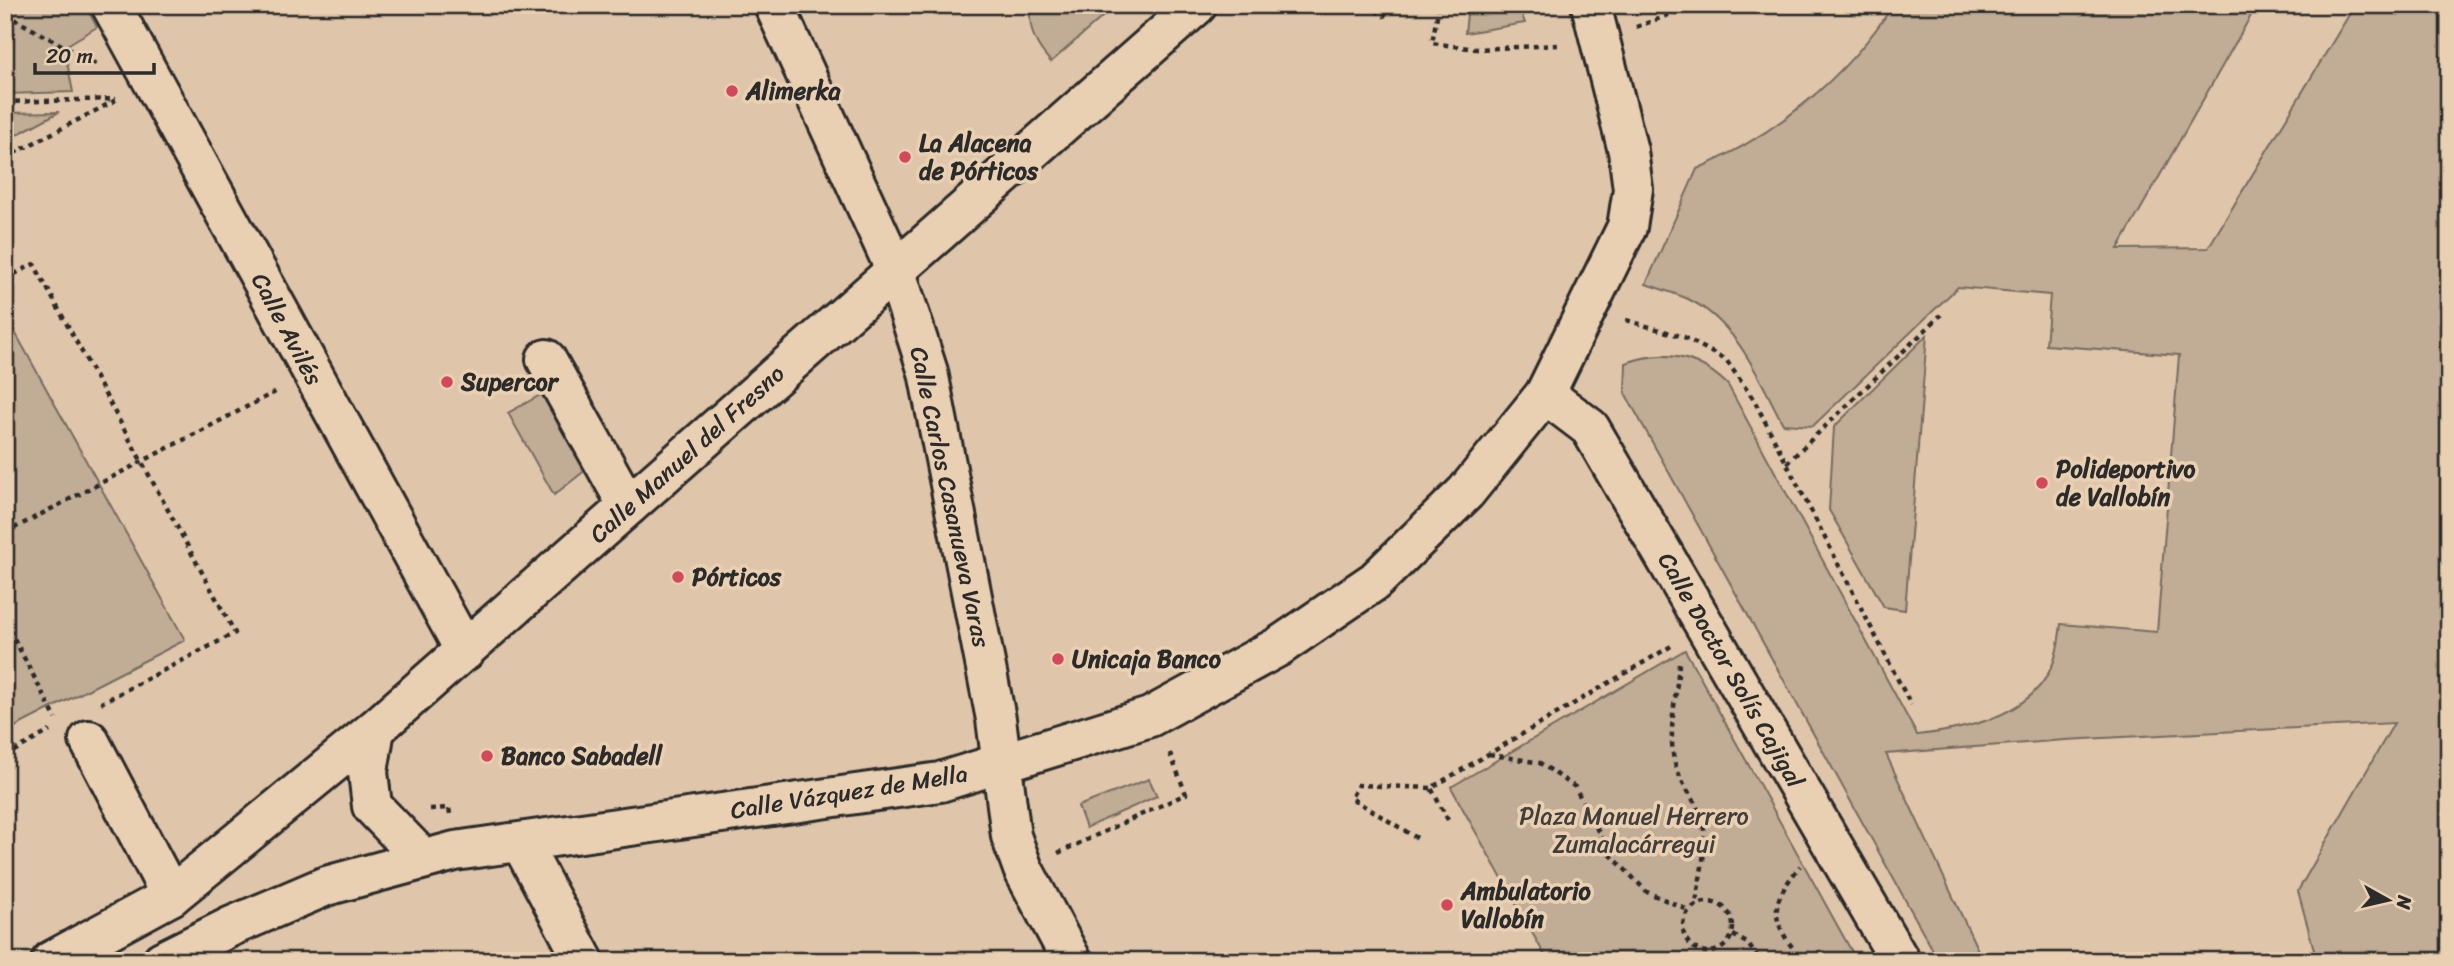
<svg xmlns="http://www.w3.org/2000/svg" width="2454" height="966" font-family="Sriracha,sans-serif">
  <rect width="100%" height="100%" fill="#dfc6aa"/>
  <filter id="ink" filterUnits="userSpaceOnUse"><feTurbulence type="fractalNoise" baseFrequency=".0143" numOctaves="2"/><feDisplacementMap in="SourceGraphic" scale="14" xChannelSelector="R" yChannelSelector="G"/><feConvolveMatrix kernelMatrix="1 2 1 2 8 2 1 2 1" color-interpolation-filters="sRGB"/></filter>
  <g filter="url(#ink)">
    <!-- green -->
    <g fill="#c1ac95" stroke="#766c60" stroke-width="2">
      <path d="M5 5H85L97 27 64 47 73 92 5 94Z"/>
      <path d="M1036 5H1116L1051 62C1037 47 1029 32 1030 10Z"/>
      <path d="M1468 5H1518L1525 23 1465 33Z"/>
      <path d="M1893 5H2257L2118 249 2208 248 2355 5H2449V961H2317L2298 891 2394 723 2065 740 1886 754 1983 961H1939L1625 393 1626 363C1664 349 1699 356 1728 385L1917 735C1965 730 2031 716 2052 666 2058 653 2059 638 2061 624L2157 632 2179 355 2046 345 2050 295 1958 287 1813 426 1783 424C1759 379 1737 322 1688 299 1674 293 1660 289 1646 284L1697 169C1774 136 1847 77 1893 5Z"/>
      <path d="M58 112H59L5 141V113Z"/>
      <path d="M5 314 185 640 5 732Z"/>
      <path d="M1927 335 1905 610 1884 607 1829 510 1834 427Z"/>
      <path d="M544 393 587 469 554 495 508 413Z"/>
      <path d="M1685 650 1857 961H1548L1464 811 1451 787Z"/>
      <path d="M1149 779 1157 796 1086 828 1078 806Z"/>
    </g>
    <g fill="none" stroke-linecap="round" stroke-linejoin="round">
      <!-- minor casing -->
      <g stroke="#2b2b2b" stroke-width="44">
        <g id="minor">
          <path d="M111 5 465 651"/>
          <path d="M774 5 895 269 928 372 996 719 1011 836 1023 869 1072 961"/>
          <path d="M546 359 628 506"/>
          <path d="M1545 394 1590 428 1900 961"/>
          <path d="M375 729 368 772 372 806 423 859"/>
          <path d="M89 740 171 896"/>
          <path d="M521 843 584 961"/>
          <path d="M51 961 171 896 375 729 1197 5"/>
          <path d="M162 961 232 926 326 886 455 851 940 782 1150 717 1278 647 1375 581 1466 492 1545 394 1627 227 1633 189 1628 151 1591 5"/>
        </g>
      </g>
      <!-- path -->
      <g stroke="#2b2b2b" stroke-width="4.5" stroke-dasharray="5 5" stroke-linecap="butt">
        <path d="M1367 5 1384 16 1389 5"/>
        <path d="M1439 5 1432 43 1476 49 1560 45"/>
        <path d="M5 14 96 64"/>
        <path d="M1636 27 1696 5"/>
        <path d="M5 102 116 99"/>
        <path d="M5 158 116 100"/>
        <path d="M5 279 34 264 235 633 101 703"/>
        <path d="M1626 320 1684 337 1726 360 1754 400 1911 705"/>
        <path d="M1787 463 1941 315"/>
        <path d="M5 533 279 390"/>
        <path d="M5 621 56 719"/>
        <path d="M1679 663C1677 693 1669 724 1673 754 1676 780 1697 799 1703 823 1708 848 1699 879 1696 904"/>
        <path d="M1489 754 1540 763 1575 787 1610 854 1647 892 1688 910"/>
        <path d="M5 756 50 731"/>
        <path d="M430 809 449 808 450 814"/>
        <path d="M1448 820 1431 788 1673 645"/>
        <path d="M1417 838 1351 798 1358 785 1431 788"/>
        <path d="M1058 853 1186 794 1169 751"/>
        <circle cx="1708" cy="927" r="25"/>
        <path d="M1733 935 1747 943 1761 961"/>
        <path d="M1792 947C1767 913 1775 898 1800 866"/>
      </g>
      <!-- minor -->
      <use href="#minor" stroke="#ead0b2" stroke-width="38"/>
    </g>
  </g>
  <!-- markers -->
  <g fill="#d1495b" stroke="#ead0b2" stroke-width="2.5">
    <circle cx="732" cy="91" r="7"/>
    <circle cx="905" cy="157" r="7"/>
    <circle cx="447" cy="382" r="7"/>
    <circle cx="2042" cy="483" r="7"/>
    <circle cx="678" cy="577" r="7"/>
    <circle cx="1058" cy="659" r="7"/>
    <circle cx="487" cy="756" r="7"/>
    <circle cx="1447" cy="905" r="7"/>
  </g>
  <g text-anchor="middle" stroke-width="7" stroke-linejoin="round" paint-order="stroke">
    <!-- poi labels -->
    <g font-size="24" font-weight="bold" fill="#2b2b2b" stroke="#ead0b2" text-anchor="start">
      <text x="746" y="99">Alimerka</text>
      <text x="919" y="151">La Alacena<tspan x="919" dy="28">de Pórticos</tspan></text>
      <text x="461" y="390">Supercor</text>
      <text x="2056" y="477">Polideportivo<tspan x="2056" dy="28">de Vallobín</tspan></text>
      <text x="692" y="585">Pórticos</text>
      <text x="1072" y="667">Unicaja Banco</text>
      <text x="501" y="764">Banco Sabadell</text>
      <text x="1461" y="899">Ambulatorio<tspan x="1461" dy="28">Vallobín</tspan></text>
    </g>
    <!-- street labels -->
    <g font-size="24" fill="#2b2b2b" stroke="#ead0b2">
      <text transform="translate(287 329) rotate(62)" y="8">Calle Avilés</text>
      <text transform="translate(687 454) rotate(-42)" y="8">Calle Manuel del Fresno</text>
      <text transform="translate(950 497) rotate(78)" y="8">Calle Carlos Casanueva Varas</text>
      <text transform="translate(1731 670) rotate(60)" y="8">Calle Doctor Solís Cajigal</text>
      <text transform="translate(849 792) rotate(-9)" y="8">Calle Vázquez de Mella</text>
    </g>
    <!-- park labels -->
    <g font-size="24" fill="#423e3b" stroke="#ead0b2">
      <text x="1634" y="824">Plaza Manuel Herrero<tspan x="1634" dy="28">Zumalacárregui</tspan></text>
    </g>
  </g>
  <!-- margin -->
  <rect width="2454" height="966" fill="none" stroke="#ead0b2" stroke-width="28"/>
  <rect x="14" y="14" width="2426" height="938" fill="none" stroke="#2b2b2b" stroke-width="2.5" filter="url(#ink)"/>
  <!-- north arrow -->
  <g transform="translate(2388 900) rotate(98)" stroke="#ead0b2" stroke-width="5" paint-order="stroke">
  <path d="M0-5L12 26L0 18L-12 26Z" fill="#2b2b2b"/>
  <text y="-10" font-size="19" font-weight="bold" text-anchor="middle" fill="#2b2b2b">N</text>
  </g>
  <!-- scale -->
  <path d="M35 63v10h119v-10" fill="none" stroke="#2b2b2b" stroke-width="3.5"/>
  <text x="46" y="63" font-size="21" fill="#2b2b2b" stroke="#ead0b2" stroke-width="5" paint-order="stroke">20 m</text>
</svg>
